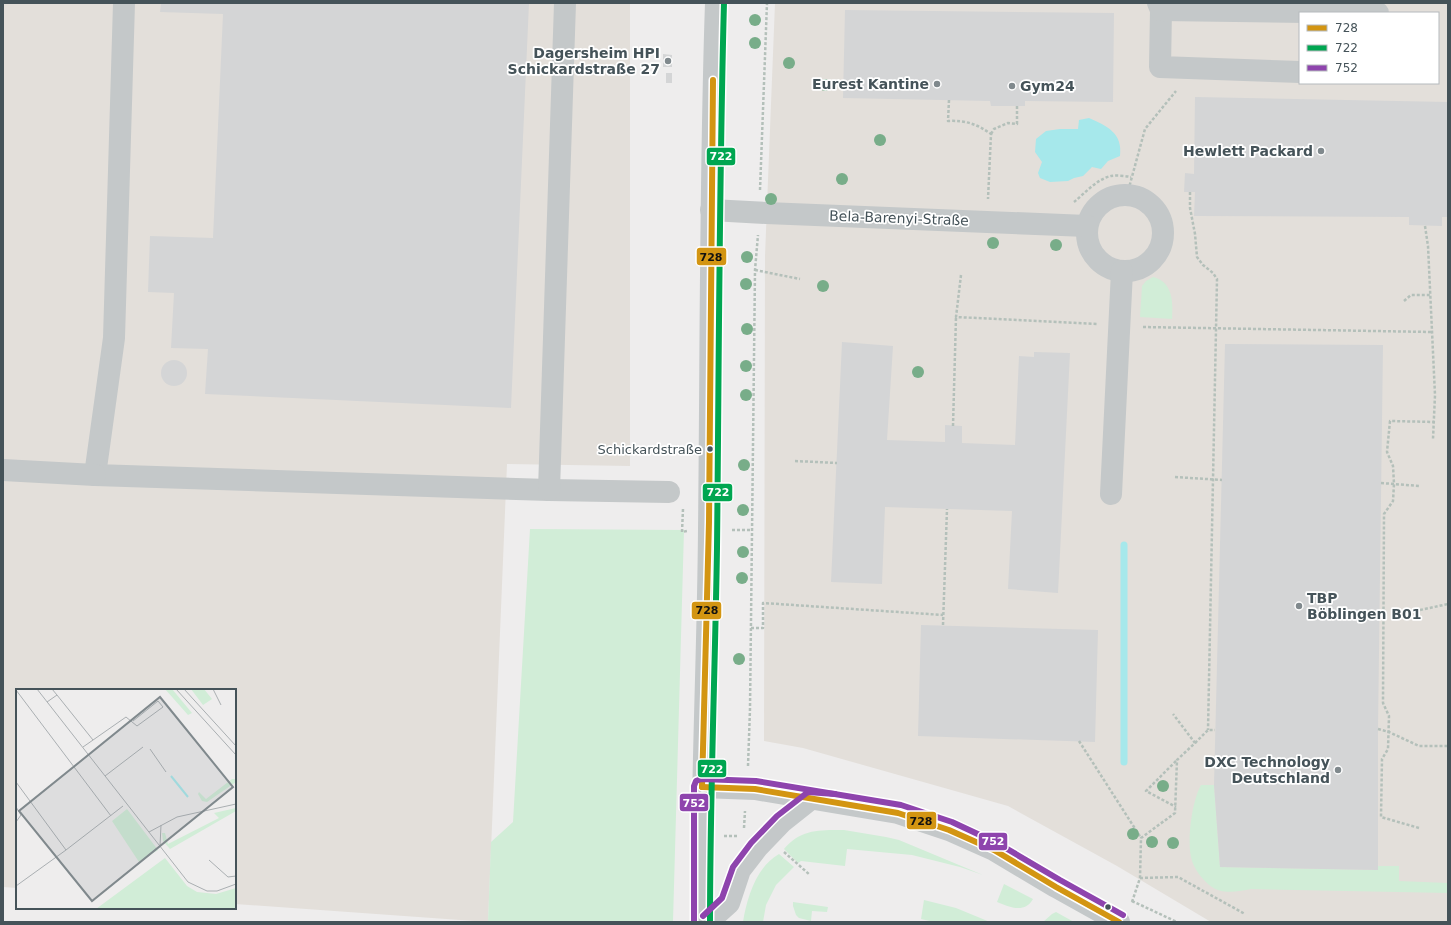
<svg xmlns="http://www.w3.org/2000/svg" width="1451" height="925" font-family="'DejaVu Sans',sans-serif">
  <rect width="100%" height="100%" fill="#eeeded"/>
  <!-- commercial -->
  <g fill="#e3dfda" fill-rule="evenodd">
    <path d="M3 3H630V466L507 464 488 922 235 904V690H17V888L3 887Z"/>
    <path d="M775 3H1448V922H1211L1117 866 1008 806 803 748 764 741 765 256ZM1300 13H1438V83H1300Z"/>
  </g>
  <!-- green -->
  <g fill="#d1edd7">
    <path d="M1153 277C1173 282 1173 302 1172 319L1140 317 1142 286 1146 281Z"/>
    <path d="M530 529 684 530 673 922H488L491 842 513 822Z"/>
    <path d="M1201 785H1214L1220 867 1378 870V866H1399V881L1448 883V893L1251 889C1240 891 1223 895 1212 887 1203 881 1193 868 1191 857 1187 839 1192 801 1201 785Z"/>
    <path d="M844 830 886 837 899 840 983 875 960 867 912 855 847 849 845 866 801 861 798 863 784 849C801 829 819 830 844 830Z"/>
    <path d="M779 854 794 867 776 885 766 905 763 922H743C747 898 756 867 779 854Z"/>
    <path d="M1004 884 1033 899C1025 914 1009 907 997 902Z"/>
    <path d="M924 900 956 908 990 922H934L921 919Z"/>
    <path d="M793 902 828 907 827 912 812 911 811 921 799 918 796 915 793 906Z"/>
    <path d="M1056 912 1074 922H1043L1052 914Z"/>
  </g>
  <!-- water -->
  <path fill="#a6e8eb" d="M1089 118C1107 126 1123 133 1120 156L1108 161 1101 169 1092 167 1083 176 1074 178 1068 181 1050 182 1040 178 1038 173 1042 162 1035 152 1036 139 1046 131 1060 129H1078L1079 120Z"/>
  <g fill="none" stroke-linecap="round" stroke-linejoin="round">
    <!-- stream -->
    <path stroke="#a6e8eb" stroke-width="7" d="M1124 762V545"/>
  </g>
  <!-- building -->
  <g fill="#d4d5d6">
    <path d="M161 3H529L511 408 205 394 208 349 171 348 174 293 148 292 150 236 213 238 223 14 160 12Z"/>
    <path d="M845 10 1114 13 1113 102 1025 101V106H991L990 101 843 98Z"/>
    <path d="M663 54 672 55V67H663Z"/>
    <rect x="666" y="73" width="6" height="10"/>
    <path d="M1195 97 1448 102V217H1442V226L1409 225V217L1194 216 1195 192H1184L1185 173 1194 174Z"/>
    <path d="M842 342 893 346 887 440 945 442V425L962 426V443L1015 445 1019 356 1034 357V352L1070 353 1058 593 1008 589 1012 511 885 507 882 584 831 582Z"/>
    <path d="M1225 344 1383 345 1378 729V870L1220 867 1214 785Z"/>
    <circle cx="174" cy="373" r="13"/>
    <path d="M921 625 1098 630 1095 742 918 736Z"/>
  </g>
  <g fill="none" stroke-linecap="round" stroke-linejoin="round">
    <!-- path -->
    <g stroke="#b4c0ba" stroke-width="2.5" stroke-dasharray="3 2" stroke-linecap="butt">
      <path d="M949 100 948 121C965 120 977 124 991 134L988 199"/>
      <path d="M991 134 994 129 1008 123 1017 124V106"/>
      <path d="M760 190 767 3"/>
      <path d="M1190 192V208L1195 234 1197 257 1203 265 1213 273 1217 279 1208 730"/>
      <path d="M1127 195 1145 129 1176 91"/>
      <path d="M1074 202C1085 193 1097 179 1111 176 1117 175 1125 176 1131 177"/>
      <path d="M1425 226 1428 246 1435 395 1433 439"/>
      <path d="M755 270 800 279"/>
      <path d="M961 275 956 317 1098 324"/>
      <path d="M1404 301 1411 295H1430"/>
      <path d="M1143 327 1432 332"/>
      <path d="M953 426 956 317"/>
      <path d="M795 461 837 463"/>
      <path d="M1175 477 1222 480"/>
      <path d="M1381 483 1420 486"/>
      <path d="M683 509 682 532 687 531"/>
      <path d="M732 530H752"/>
      <path d="M1420 610 1448 604"/>
      <path d="M943 625 947 509"/>
      <path d="M751 628H763V603L943 615"/>
      <path d="M1378 729 1389 732 1419 746H1448"/>
      <path d="M1079 741 1141 838"/>
      <path d="M1195 743 1208 730H1215"/>
      <path d="M1176 761 1146 791 1176 807"/>
      <path d="M748 766 750 709 755 270 758 235"/>
      <path d="M744 828 745 811"/>
      <path d="M1419 828 1381 817 1382 759 1388 749 1389 716 1383 703 1384 514 1393 501 1394 484 1393 466 1387 452 1390 421 1434 422"/>
      <path d="M724 836H737"/>
      <path d="M784 852 810 875"/>
      <path d="M1140 878 1178 877 1245 914"/>
      <path d="M1132 901 1177 922"/>
      <path d="M1132 902 1140 878 1141 838 1175 813 1177 760 1195 743 1173 714"/>
    </g>
    <!-- minor -->
    <g stroke="#c4c8c9" stroke-width="22">
      <path d="M124 3 114 338 95 475 549 490 669 492"/>
      <path d="M1158 3 1161 10 1160 67 1300 72"/>
      <path d="M1161 10 1378 13"/>
      <circle cx="1125" cy="233" r="38"/>
      <path d="M711 210 766 213 1087 226"/>
      <path d="M3 470 95 475"/>
      <path d="M549 490 565 3"/>
      <path d="M1111 494 1122 271"/>
      <path d="M702 787 755 789 856 806 898 813 949 830 994 850 1056 887 1119 922"/>
      <path d="M702 922C701 791 708 660 709 529 711 354 710 178 716 3"/>
      <path d="M708 922 729 903 740 870 757 848 782 822 811 799"/>
    </g>
    <!-- bus-1 casing -->
    <g stroke="#fff" stroke-width="9">
      <g id="bus-1">
        <path d="M702 787 709 522 713 80"/>
        <path d="M702 787 755 789 898 813 949 830 994 850 1056 887 1119 922"/>
      </g>
    </g>
    <!-- bus-2 casing -->
    <g stroke="#fff" stroke-width="9">
      <path id="bus-2" d="M710 922C710 797 715 673 717 548 719 366 719 185 724 3"/>
    </g>
    <!-- bus-3 casing -->
    <g stroke="#fff" stroke-width="9">
      <g id="bus-3">
        <path d="M703 916 722 898 733 867 751 843 777 816 808 792 835 794"/>
        <path d="M694 922V786L696 781 701 779 756 781 901 805 952 822 997 843 1060 880 1123 915"/>
      </g>
    </g>
    <!-- bus-1 -->
    <use href="#bus-1" stroke="#d39512" stroke-width="6"/>
    <!-- bus-2 -->
    <use href="#bus-2" stroke="#00a651" stroke-width="6"/>
    <!-- bus-3 -->
    <use href="#bus-3" stroke="#8e44ad" stroke-width="6"/>
  </g>
  <!-- trees -->
  <g fill="#78ad89">
    <circle cx="755" cy="20" r="6"/>
    <circle cx="755" cy="43" r="6"/>
    <circle cx="789" cy="63" r="6"/>
    <circle cx="825" cy="85" r="6"/>
    <circle cx="880" cy="140" r="6"/>
    <circle cx="842" cy="179" r="6"/>
    <circle cx="771" cy="199" r="6"/>
    <circle cx="993" cy="243" r="6"/>
    <circle cx="1056" cy="245" r="6"/>
    <circle cx="747" cy="257" r="6"/>
    <circle cx="746" cy="284" r="6"/>
    <circle cx="823" cy="286" r="6"/>
    <circle cx="747" cy="329" r="6"/>
    <circle cx="746" cy="366" r="6"/>
    <circle cx="918" cy="372" r="6"/>
    <circle cx="746" cy="395" r="6"/>
    <circle cx="744" cy="465" r="6"/>
    <circle cx="743" cy="510" r="6"/>
    <circle cx="743" cy="552" r="6"/>
    <circle cx="742" cy="578" r="6"/>
    <circle cx="739" cy="659" r="6"/>
    <circle cx="1163" cy="786" r="6"/>
    <circle cx="1133" cy="834" r="6"/>
    <circle cx="1152" cy="842" r="6"/>
    <circle cx="1173" cy="843" r="6"/>
  </g>
  <!-- markers -->
  <g fill="#80898d" stroke="#fff" stroke-width="1.5">
    <circle cx="668" cy="61" r="4"/>
    <circle cx="937" cy="84" r="4"/>
    <circle cx="1012" cy="86" r="4"/>
    <circle cx="1321" cy="151" r="4"/>
    <circle cx="1299" cy="606" r="4"/>
    <circle cx="1338" cy="770" r="4"/>
  </g>
  <g fill="#455359" stroke="#fff" stroke-width="1.5">
    <circle cx="710" cy="449" r="3.5"/>
    <circle cx="1108" cy="907" r="3.5"/>
  </g>
  <g text-anchor="middle" stroke-width="3.5" stroke-linejoin="round" paint-order="stroke">
    <!-- bus labels -->
    <g font-size="13" fill="#455359" stroke="#fff" text-anchor="end">
      <text x="702" y="454">Schickardstraße</text>
    </g>
    <!-- poi labels -->
    <g font-size="14" font-weight="bold" fill="#455359" stroke="#fff" text-anchor="end">
      <text x="660" y="58">Dagersheim HPI<tspan x="660" dy="16">Schickardstraße 27</tspan></text>
      <text x="929" y="89">Eurest Kantine</text>
      <text x="1020" y="91" text-anchor="start">Gym24</text>
      <text x="1313" y="156">Hewlett Packard</text>
      <text x="1307" y="603" text-anchor="start">TBP<tspan x="1307" dy="16">Böblingen B01</tspan></text>
      <text x="1330" y="767">DXC Technology<tspan x="1330" dy="16">Deutschland</tspan></text>
    </g>
    <!-- street labels -->
    <g font-size="14" fill="#455359" stroke="#fff">
      <text transform="translate(899 218) rotate(2)" y="5">Bela-Barenyi-Straße</text>
    </g>
  </g>
  <!-- overview -->
  <g transform="translate(16 689)">
    <rect width="220" height="220" fill="#eeeded"/>
    <path d="M149 0H156L176 24 172 26ZM175 0H188L196 10 187 16ZM216 90H219L220 93 191 113 186 112 182 105 183 103 190 110ZM220 119V122L154 160 147 152 146 144H149L152 155 203 129 198 124ZM111 120 142 161 123 173 96 132ZM149 169 171 197 181 203 200 205 220 199V220H80Z" fill="#d1edd7"/>
    <path fill="none" stroke="#a6e8eb" stroke-width="2" d="M155 87 172 108"/>
    <path fill="none" stroke="#aaafb2" stroke-width="1" d="M21 0 172 193 191 202H201L220 195M160 0 220 66M168 0 220 57M197 0 205 16M0 1 95 127M41 6 77 51M31 13 41 6 36 0M67 58 110 28 121 37 147 18 142 12 117 32M134 60 150 83M89 87 127 58M0 93 50 161 107 117M0 118 5 126 0 133M133 143 161 128 220 115M144 157 145 136M193 171 212 188 220 187M0 197 50 161"/>
    <path fill="#80898d" fill-opacity="0.15" stroke="#80898d" stroke-width="2" d="M144 8 217 98 76 212 3 122Z"/>
    <rect width="220" height="220" fill="none" stroke="#455359" stroke-width="2"/>
  </g>
  <g stroke="#fff" stroke-width="1.5">
    <rect x="706" y="147" width="30" height="19" rx="4" fill="#00a651"/>
    <rect x="696" y="247" width="31" height="19" rx="4" fill="#d39512"/>
    <rect x="702" y="483" width="31" height="19" rx="4" fill="#00a651"/>
    <rect x="691" y="601" width="31" height="19" rx="4" fill="#d39512"/>
    <rect x="697" y="759" width="30" height="19" rx="4" fill="#00a651"/>
    <rect x="679" y="793" width="30" height="19" rx="4" fill="#8e44ad"/>
    <rect x="906" y="811" width="31" height="19" rx="4" fill="#d39512"/>
    <rect x="978" y="832" width="30" height="19" rx="4" fill="#8e44ad"/>
  </g>
  <g font-size="11" text-anchor="middle" font-weight="bold" fill="#fff">
    <text x="721" y="160">722</text>
    <text x="718" y="496">722</text>
    <text x="712" y="773">722</text>
    <text x="694" y="807">752</text>
    <text x="993" y="845">752</text>
  </g>
  <g font-size="11" text-anchor="middle" font-weight="bold" fill="#111">
    <text x="711" y="261">728</text>
    <text x="707" y="614">728</text>
    <text x="921" y="825">728</text>
  </g>
  <!-- border -->
  <rect width="1451" height="925" fill="none" stroke="#455359" stroke-width="8"/>
  <!-- legend -->
  <rect x="1299" y="12" width="140" height="72" fill="#ffffff" stroke="#b5babd"/>
  <rect x="1307" y="25" width="20" height="6" fill="#d39512" stroke="#b5babd"/>
  <text x="1335" y="32" font-size="12" fill="#455359">728</text>
  <rect x="1307" y="45" width="20" height="6" fill="#00a651" stroke="#b5babd"/>
  <text x="1335" y="52" font-size="12" fill="#455359">722</text>
  <rect x="1307" y="65" width="20" height="6" fill="#8e44ad" stroke="#b5babd"/>
  <text x="1335" y="72" font-size="12" fill="#455359">752</text>
</svg>
